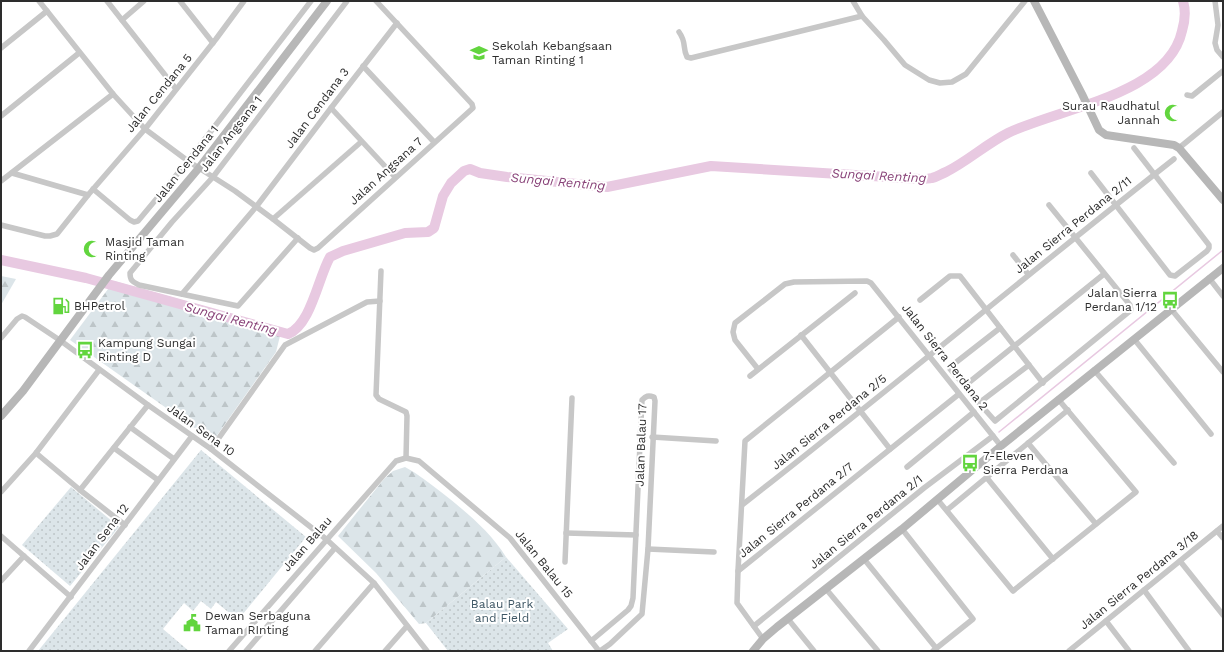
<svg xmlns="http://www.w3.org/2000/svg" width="1224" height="652" font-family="'Work Sans',sans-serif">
  <defs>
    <pattern id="grass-dots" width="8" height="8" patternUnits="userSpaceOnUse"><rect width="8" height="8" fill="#dce5e9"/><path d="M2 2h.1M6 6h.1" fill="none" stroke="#bdc5c8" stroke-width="1.8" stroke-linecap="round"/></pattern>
    <pattern id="forest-firs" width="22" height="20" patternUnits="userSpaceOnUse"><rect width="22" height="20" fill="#dce5e9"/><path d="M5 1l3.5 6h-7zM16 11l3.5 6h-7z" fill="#bdc5c8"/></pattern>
  </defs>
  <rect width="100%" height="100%" fill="#fff"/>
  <!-- grass -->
  <g fill="url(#grass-dots)">
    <path d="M201 450 306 537 238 620 216 602 211 609 201 601 193 611 184 603 163 629 189 651H38Z"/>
    <path d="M71 487 119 527 70 586 22 545Z"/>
    <path d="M506 557 568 629 548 643 553 651H448L426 623Z"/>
  </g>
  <!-- forest -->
  <g fill="url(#forest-firs)">
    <path d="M1 276 16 279 1 305Z"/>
    <path d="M114 281 282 328 276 352 213 441 70 340Z"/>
    <path d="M405 467C418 474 429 483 441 492 465 511 490 531 506 557L426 623 419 624 376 573 338 536 384 479 393 471Z"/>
  </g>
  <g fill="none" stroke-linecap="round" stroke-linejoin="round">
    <!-- stream -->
    <path stroke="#e8c9e1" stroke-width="1.5" d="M999 432 1223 250"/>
    <!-- river -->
    <path stroke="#e8c9e1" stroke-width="10" d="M1 260 86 278 288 334C311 325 318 278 330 257L343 251 405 233 428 232 434 228 443 196 451 183 464 171 470 169 480 173 507 177 607 187 711 166 920 179C924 179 928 179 932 178 937 177 941 174 946 172 968 161 986 144 1008 133 1059 108 1168 95 1182 31 1185 21 1186 11 1183 1"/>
    <!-- street -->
    <g stroke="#c7c7c7" stroke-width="5.5">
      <path d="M39 1 113 94 145 129 188 161 235 191 273 219 310 248 314 250 318 248 473 108 472 104 376 1"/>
      <path d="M107 1 176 89"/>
      <path d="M180 1 213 43"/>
      <path d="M853 1 862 16"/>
      <path d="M1215 1 1218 25 1215 43 1217 50 1223 57"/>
      <path d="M122 20 144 1"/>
      <path d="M679 32C687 43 682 47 687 57L691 58 862 16 884 40 905 65 929 80 940 83 952 82 966 74 1025 1"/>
      <path d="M1 48 47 11"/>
      <path d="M363 66 434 142"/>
      <path d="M1187 95 1192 96 1223 71"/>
      <path d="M331 108 395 177"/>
      <path d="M1 116 79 53"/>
      <path d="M1179 148 1223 112"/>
      <path d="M12 173 88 195"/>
      <path d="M1091 173 1170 275 1175 276 1207 251 1209 248V245L1134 148"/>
      <path d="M1 181 113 94"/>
      <path d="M93 189 130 220 134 222 138 221 188 161 311 1"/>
      <path d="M273 219 361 142"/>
      <path d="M1 225 45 236H50L57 234 88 195 145 129 216 39 244 1"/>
      <path d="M298 238 238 306 139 285C133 282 130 281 130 273L172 222 213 177 347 1"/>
      <path d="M1013 255 1028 274"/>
      <path d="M381 271 376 395 379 399 406 412 407 416 406 458"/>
      <path d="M1209 278 1223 296"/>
      <path d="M182 294 256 207 331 108 397 23"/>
      <path d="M920 300 950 276H960L1043 383"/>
      <path d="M1171 309 1223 372"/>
      <path d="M1000 328 950 367V369L963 384H967L1104 274"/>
      <path d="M801 335 890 449"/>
      <path d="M1 338 17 319 22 316 25 317 61 341 148 405 211 449 326 539 374 583 427 651"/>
      <path d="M1134 339 1211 434"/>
      <path d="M1029 365 979 403 995 421 1131 310 1130 305 1049 205"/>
      <path d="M758 369 735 340 733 332 735 323 785 284 794 282 867 281 871 283 1001 446"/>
      <path d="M1094 370 1174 463"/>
      <path d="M750 376 855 293"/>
      <path d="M130 427 174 459"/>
      <path d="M652 437 716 441"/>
      <path d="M1028 443 1096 524"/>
      <path d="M114 448 158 480"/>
      <path d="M211 449 285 345 367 302 380 301"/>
      <path d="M36 453 80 490 125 525"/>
      <path d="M907 467 974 412"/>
      <path d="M987 478 1053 559"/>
      <path d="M80 490 148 405"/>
      <path d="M1 492 36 453 99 370"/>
      <path d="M937 499 1013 591 1136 492 1058 399"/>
      <path d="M742 505C888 391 1029 273 1174 159"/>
      <path d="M947 510 1068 410"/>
      <path d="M902 529 973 619 933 651"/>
      <path d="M1217 531 1223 538"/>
      <path d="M566 533 636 535"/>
      <path d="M1 536 71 597"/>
      <path d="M648 549 714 552"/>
      <path d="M864 559 936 648"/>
      <path d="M1180 561 1223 615"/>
      <path d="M565 562 572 398"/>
      <path d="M738 571 745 441 899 317"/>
      <path d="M1 581 24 556"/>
      <path d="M826 589 878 651"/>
      <path d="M1144 590 1189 651"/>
      <path d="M788 619 814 651"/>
      <path d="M1106 621 1129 651"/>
      <path d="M754 626 924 488 993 436"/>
      <path d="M763 639 737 603 738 571 959 394"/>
      <path d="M591 641 628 610 631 606 633 598 642 400C646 396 648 395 654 397L655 401 648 549 642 614 610 644 600 651"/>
      <path d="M29 651 192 436"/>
      <path d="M229 651 396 461 406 458 419 461 510 538 599 651"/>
      <path d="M246 651 335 548"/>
      <path d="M315 651 374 583"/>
      <path d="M385 651 407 626"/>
      <path d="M1069 651 1223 526"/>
    </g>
    <!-- secondary -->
    <g stroke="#b7b7b7" stroke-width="8">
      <path d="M1034 1 1082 94 1099 130 1106 135 1174 145 1179 148 1223 200"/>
      <path d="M1 416 23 391 109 275 199 168 327 1"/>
      <path d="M753 651 763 639 777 627 902 529 1001 446 1223 268"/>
    </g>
  </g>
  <!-- icons -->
  <defs>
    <g id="school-bare" transform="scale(1.38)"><path d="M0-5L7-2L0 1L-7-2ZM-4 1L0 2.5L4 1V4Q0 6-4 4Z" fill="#62d53e" stroke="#fff" stroke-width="2.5" paint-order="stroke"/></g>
    <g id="mosque-bare" transform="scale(1.38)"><path d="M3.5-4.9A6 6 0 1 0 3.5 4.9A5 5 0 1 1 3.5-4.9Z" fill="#62d53e" stroke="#fff" stroke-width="2.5" paint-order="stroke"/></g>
    <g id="bus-bare" transform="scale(1.38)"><path d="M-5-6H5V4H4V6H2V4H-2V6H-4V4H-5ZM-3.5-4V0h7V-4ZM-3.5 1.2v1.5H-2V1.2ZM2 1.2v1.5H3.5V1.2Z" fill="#62d53e" stroke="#fff" stroke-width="2.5" paint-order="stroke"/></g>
    <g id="fuel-bare" transform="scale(1.38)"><path d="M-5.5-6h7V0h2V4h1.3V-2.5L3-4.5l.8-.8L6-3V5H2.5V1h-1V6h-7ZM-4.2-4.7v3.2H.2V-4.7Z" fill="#62d53e" stroke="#fff" stroke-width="2.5" paint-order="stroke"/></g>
    <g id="civic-bare" transform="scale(1.38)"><path d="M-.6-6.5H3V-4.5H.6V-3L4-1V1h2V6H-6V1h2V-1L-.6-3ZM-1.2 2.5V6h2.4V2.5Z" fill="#62d53e" stroke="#fff" stroke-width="2.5" paint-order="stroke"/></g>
  </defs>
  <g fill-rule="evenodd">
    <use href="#school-bare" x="479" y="53"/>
    <use href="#mosque-bare" x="1173" y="113"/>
    <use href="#mosque-bare" x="92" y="249"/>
    <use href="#bus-bare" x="1170" y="300"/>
    <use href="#fuel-bare" x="61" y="306"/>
    <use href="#bus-bare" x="85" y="350"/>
    <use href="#bus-bare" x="970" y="463"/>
    <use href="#civic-bare" x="192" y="623"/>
  </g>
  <g text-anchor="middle" stroke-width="4" stroke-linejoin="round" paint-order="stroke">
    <!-- poi labels -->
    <g font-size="12" fill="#2d2d2d" stroke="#fff" text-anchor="start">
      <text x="492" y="50">Sekolah Kebangsaan<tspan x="492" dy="14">Taman Rinting 1</tspan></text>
      <text x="1160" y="110" text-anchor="end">Surau Raudhatul<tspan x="1160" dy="14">Jannah</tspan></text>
      <text x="105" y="246">Masjid Taman<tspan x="105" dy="14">Rinting</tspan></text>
      <text x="1157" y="297" text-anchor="end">Jalan Sierra<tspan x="1157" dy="14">Perdana 1/12</tspan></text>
      <text x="74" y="310">BHPetrol</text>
      <text x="98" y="347">Kampung Sungai<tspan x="98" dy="14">Rinting D</tspan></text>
      <text x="983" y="460">7-Eleven<tspan x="983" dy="14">Sierra Perdana</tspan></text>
      <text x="205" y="620">Dewan Serbaguna<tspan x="205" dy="14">Taman RInting</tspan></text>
    </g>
    <!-- street labels -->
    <g font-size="12" fill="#2d2d2d" stroke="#fff">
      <text transform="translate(159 93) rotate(-51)" y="4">Jalan Cendana 5</text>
      <text transform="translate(317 108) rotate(-53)" y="4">Jalan Cendana 3</text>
      <text transform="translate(231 134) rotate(-52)" y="4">Jalan Angsana 1</text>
      <text transform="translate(186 164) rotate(-51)" y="4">Jalan Cendana 1</text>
      <text transform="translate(386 171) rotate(-42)" y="4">Jalan Angsana 7</text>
      <text transform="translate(1073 225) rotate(-39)" y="4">Jalan Sierra Perdana 2/11</text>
      <text transform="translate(945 357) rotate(52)" y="4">Jalan Sierra Perdana 2</text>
      <text transform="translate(829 422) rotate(-39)" y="4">Jalan Sierra Perdana 2/5</text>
      <text transform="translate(201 430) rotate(36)" y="4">Jalan Sena 10</text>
      <text transform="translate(641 445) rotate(-88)" y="4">Jalan Balau 17</text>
      <text transform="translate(796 510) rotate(-39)" y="4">Jalan Sierra Perdana 2/7</text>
      <text transform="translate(866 522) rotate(-39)" y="4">Jalan Sierra Perdana 2/1</text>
      <text transform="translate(102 537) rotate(-53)" y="4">Jalan Sena 12</text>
      <text transform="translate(307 544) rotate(-49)" y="4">Jalan Balau</text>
      <text transform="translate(544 564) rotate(51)" y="4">Jalan Balau 15</text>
      <text transform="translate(1139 580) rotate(-39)" y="4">Jalan Sierra Perdana 3/18</text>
    </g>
    <!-- park labels -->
    <g font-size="12" fill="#3f5765" stroke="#fff">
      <text x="502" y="608">Balau Park<tspan x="502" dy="14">and Field</tspan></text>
    </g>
    <!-- water labels -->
    <g font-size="13" font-style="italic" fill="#884278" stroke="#fff">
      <text transform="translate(879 175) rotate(3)" y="5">Sungai Renting</text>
      <text transform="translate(558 181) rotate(5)" y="5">Sungai Renting</text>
      <text transform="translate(231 318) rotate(15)" y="5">Sungai Renting</text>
    </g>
  </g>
  <!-- border -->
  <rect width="1224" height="652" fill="none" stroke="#2d2d2d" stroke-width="4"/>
</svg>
